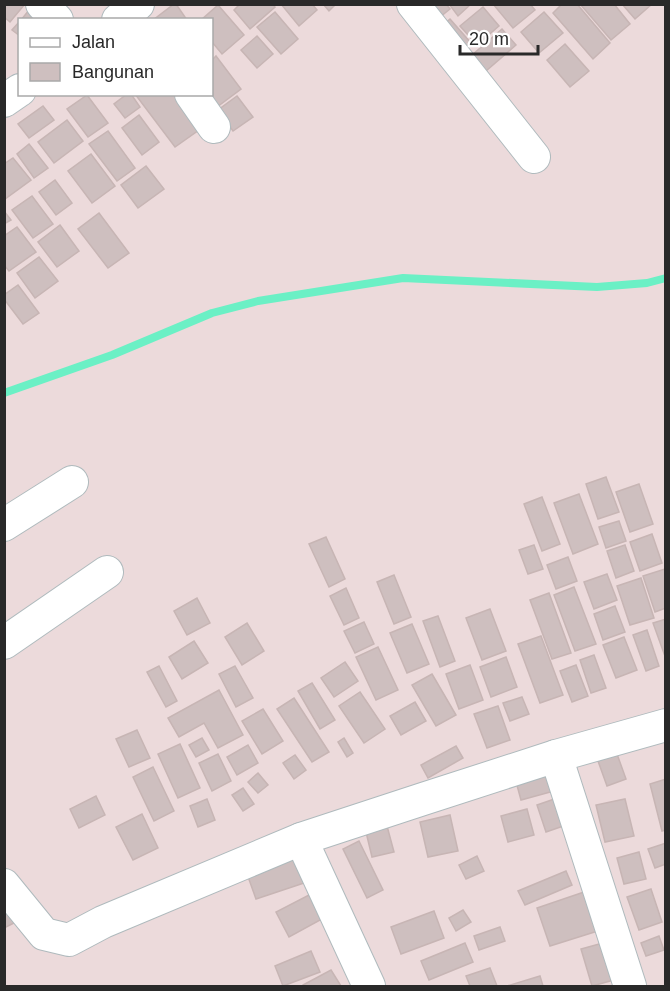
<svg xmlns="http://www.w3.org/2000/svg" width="670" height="991" font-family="Helvetica,sans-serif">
  <rect width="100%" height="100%" fill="#ecdadb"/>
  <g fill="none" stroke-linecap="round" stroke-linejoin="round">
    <!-- stream -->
    <path stroke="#6bf0c5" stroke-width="8" d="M4 393 112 355 212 313 258 301 403 278 597 287 647 283 666 278"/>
  </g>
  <!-- building -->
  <g fill="#cebfbf" stroke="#c7b5b4" stroke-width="1.5">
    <path d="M4 4H25L10 22 4 17Z"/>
    <path d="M174 4H176L187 20H153Z"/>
    <path d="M240 4H273L275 7 250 29 234 10Z"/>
    <path d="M281 4H312L317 10 299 26Z"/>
    <path d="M323 4H336L329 11Z"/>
    <path d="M419 4H446L450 9 434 22Z"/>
    <path d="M449 4H471L458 16Z"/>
    <path d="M493 4H530L535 10 513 28Z"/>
    <path d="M562 4H577L610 43 593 59 553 13Z"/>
    <path d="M580 4H614L630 24 611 40Z"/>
    <path d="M622 4H652L635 19Z"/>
    <path d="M218 5 244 35 222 54 212 42V20H201Z"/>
    <path d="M483 7 499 26 477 45 460 26Z"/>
    <path d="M29 10 41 20H21Z"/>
    <path d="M275 12 298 39 281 54 257 27Z"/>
    <path d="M544 12 563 33 539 53 521 32Z"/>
    <path d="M450 19 471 43 458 54 437 30Z"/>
    <path d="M20 21V36L12 30Z"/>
    <path d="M502 29 516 45 486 71 472 55Z"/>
    <path d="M257 36 273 54 257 68 241 50Z"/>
    <path d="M565 44 589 71 570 87 547 60Z"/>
    <path d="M216 56 241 89 209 113 195 94H212V60Z"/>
    <path d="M127 94H131L140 107 125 118 114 104Z"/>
    <path d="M135 94H183L206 125 175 147Z"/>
    <path d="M87 95 108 123 88 137 67 109Z"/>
    <path d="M237 96 253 117 233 131 218 110Z"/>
    <path d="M43 106 54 120 29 138 18 124Z"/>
    <path d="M139 115 159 142 142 155 122 128Z"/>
    <path d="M67 120 83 141 54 163 38 142Z"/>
    <path d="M108 131 135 168 117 181 89 144Z"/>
    <path d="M29 144 48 168 34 178 17 154Z"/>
    <path d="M91 154 115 186 92 203 68 171Z"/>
    <path d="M13 158 31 180 5 199 4 164Z"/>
    <path d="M146 166 164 189 138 208 121 185Z"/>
    <path d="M55 180 72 203 56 215 39 192Z"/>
    <path d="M32 196 53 224 33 238 12 210Z"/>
    <path d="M4 211 11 220 4 224Z"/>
    <path d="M99 213 129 253 108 268 78 229Z"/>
    <path d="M60 225 79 251 57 267 38 242Z"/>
    <path d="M17 227 36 252 9 271 4 265V236Z"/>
    <path d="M39 257 58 281 35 298 17 273Z"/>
    <path d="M18 285 39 313 23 324 4 299V295Z"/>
    <path d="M606 477 619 512 598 519 586 484Z"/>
    <path d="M639 484 653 524 630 532 616 492Z"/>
    <path d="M579 494 598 544 573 554 554 503Z"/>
    <path d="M542 497 560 544 542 551 524 504Z"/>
    <path d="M619 521 626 541 606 548 599 527Z"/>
    <path d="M652 534 662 563 640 571 630 542Z"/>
    <path d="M326 537 345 579 329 587 309 544Z"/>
    <path d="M534 545 543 569 528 574 519 550Z"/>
    <path d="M625 545 634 571 616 578 607 551Z"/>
    <path d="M568 557 577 581 556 589 547 565Z"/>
    <path d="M665 569 666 608 655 612 643 576Z"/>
    <path d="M607 574 617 600 594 609 584 582Z"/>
    <path d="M394 575 411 617 394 624 377 582Z"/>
    <path d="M641 578 654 618 630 625 617 586Z"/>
    <path d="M574 587 596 644 575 651 554 595Z"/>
    <path d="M346 588 359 618 344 625 330 596Z"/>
    <path d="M549 593 571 653 552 659 530 600Z"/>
    <path d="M197 598 210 623 187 635 174 611Z"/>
    <path d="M615 606 625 632 603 640 594 614Z"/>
    <path d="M490 609 506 651 482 660 466 618Z"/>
    <path d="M438 616 455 661 440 667 423 621Z"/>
    <path d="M666 619V659L653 623Z"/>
    <path d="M364 622 374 644 355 653 344 631Z"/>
    <path d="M247 623 264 651 242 665 225 637Z"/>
    <path d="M412 624 429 664 407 673 390 633Z"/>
    <path d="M647 630 659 666 646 671 633 635Z"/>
    <path d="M541 636 563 695 540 703 518 644Z"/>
    <path d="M624 637 637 670 616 678 603 645Z"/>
    <path d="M194 641 208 663 182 679 169 657Z"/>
    <path d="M378 647 398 690 376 700 356 657Z"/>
    <path d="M594 655 606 688 591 693 580 660Z"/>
    <path d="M506 657 517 687 491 697 480 667Z"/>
    <path d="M345 662 358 681 334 697 321 678Z"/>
    <path d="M470 665 483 700 459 709 446 674Z"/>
    <path d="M576 665 588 696 572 702 560 671Z"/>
    <path d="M159 666 177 701 166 707 147 672Z"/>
    <path d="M235 666 253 698 236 707 219 674Z"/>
    <path d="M432 674 456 715 436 726 412 685Z"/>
    <path d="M312 683 335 720 320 729 298 691Z"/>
    <path d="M219 690 243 735 218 748 204 723 179 737 168 718Z"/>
    <path d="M360 692 385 729 364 743 339 706Z"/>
    <path d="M522 697 529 714 510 721 503 703Z"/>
    <path d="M294 698 329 752 312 762 277 709Z"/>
    <path d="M415 702 426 721 401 735 390 716Z"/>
    <path d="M498 706 510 740 487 748 474 714Z"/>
    <path d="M263 709 283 741 262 754 242 721Z"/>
    <path d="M137 730 150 758 129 767 116 739Z"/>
    <path d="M202 738 209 750 196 757 189 745Z"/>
    <path d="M344 738 353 753 347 757 338 742Z"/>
    <path d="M180 744 200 788 178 798 158 754Z"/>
    <path d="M248 745 258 763 237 775 227 757Z"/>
    <path d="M456 746 463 758 428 778 421 765Z"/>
    <path d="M218 754 231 781 212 791 199 763Z"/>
    <path d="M617 754 626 779 607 786 598 761Z"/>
    <path d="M295 755 306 770 294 779 283 763Z"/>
    <path d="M153 767 174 811 154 821 133 777Z"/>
    <path d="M547 769 554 791 521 800 515 778Z"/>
    <path d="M258 773 268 785 258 793 248 782Z"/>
    <path d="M666 779V830L662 831 650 784Z"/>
    <path d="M243 788 254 804 243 811 232 795Z"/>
    <path d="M96 796 105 815 79 828 70 809Z"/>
    <path d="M563 796 572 823 546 832 537 805Z"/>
    <path d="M207 799 215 820 198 827 190 806Z"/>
    <path d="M625 799 634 836 605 842 596 805Z"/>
    <path d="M527 809 534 835 508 842 501 816Z"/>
    <path d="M142 814 158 848 133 860 116 827Z"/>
    <path d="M450 815 458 851 428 857 420 822Z"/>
    <path d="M387 826 394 852 372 857 366 832Z"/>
    <path d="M359 841 383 890 367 898 343 849Z"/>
    <path d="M666 843V864L655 868 648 849Z"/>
    <path d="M639 852 646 879 624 884 617 858Z"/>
    <path d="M294 854 304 883 256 899 246 871Z"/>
    <path d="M477 856 484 871 466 879 459 865Z"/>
    <path d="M566 871 572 885 525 905 518 891Z"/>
    <path d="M651 889 662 922 639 930 627 897Z"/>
    <path d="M587 891 601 930 550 946 537 908Z"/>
    <path d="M309 895 322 919 289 937 276 912Z"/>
    <path d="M4 904 18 921 4 928Z"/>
    <path d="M463 910 471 922 456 931 449 918Z"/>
    <path d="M434 911 444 938 401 954 391 927Z"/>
    <path d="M500 927 505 941 479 950 474 936Z"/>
    <path d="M659 936 664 950 646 956 641 943Z"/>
    <path d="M465 943 473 962 429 980 421 961Z"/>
    <path d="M603 943 614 980 592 986 581 949Z"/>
    <path d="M311 951 320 972 283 986 275 966Z"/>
    <path d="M490 968 497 986H470L466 976Z"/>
    <path d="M331 970 341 986H303V985Z"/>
    <path d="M540 976 543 986H507Z"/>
  </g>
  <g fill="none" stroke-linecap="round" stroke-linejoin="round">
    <!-- minor casing -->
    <g stroke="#afbabd" stroke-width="34">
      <g id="minor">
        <path d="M42 4 57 20"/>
        <path d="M413 4 534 157"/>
        <path d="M118 20 138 4"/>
        <path d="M191 94 214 127"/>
        <path d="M4 101 20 90"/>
        <path d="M4 525 72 482"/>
        <path d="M4 643 107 572"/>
        <path d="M556 756 630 986"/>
        <path d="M301 839 369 986"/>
        <path d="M4 885 44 934 69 940 103 922 301 839 423 799 556 756 666 725"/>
      </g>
    </g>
    <!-- minor -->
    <use href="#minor" stroke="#fff" stroke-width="32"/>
  </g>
  <!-- border -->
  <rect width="670" height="991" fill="none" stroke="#292929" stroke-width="12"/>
  <!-- legend -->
  <rect x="18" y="18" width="195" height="78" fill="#ffffff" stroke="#a9a9a9" stroke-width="1.5"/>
  <rect x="30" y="38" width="30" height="9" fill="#ffffff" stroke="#a9a9a9" stroke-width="1.5"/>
  <text x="72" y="48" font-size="18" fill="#292929">Jalan</text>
  <rect x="30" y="63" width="30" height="18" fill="#cebfbf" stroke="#a9a9a9" stroke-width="1.5"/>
  <text x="72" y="78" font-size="18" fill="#292929">Bangunan</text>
  <!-- scale -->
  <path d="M460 45v9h78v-9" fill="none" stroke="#292929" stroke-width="3"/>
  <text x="469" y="45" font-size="18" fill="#292929" stroke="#ffffff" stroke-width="4.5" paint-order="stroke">20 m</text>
</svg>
